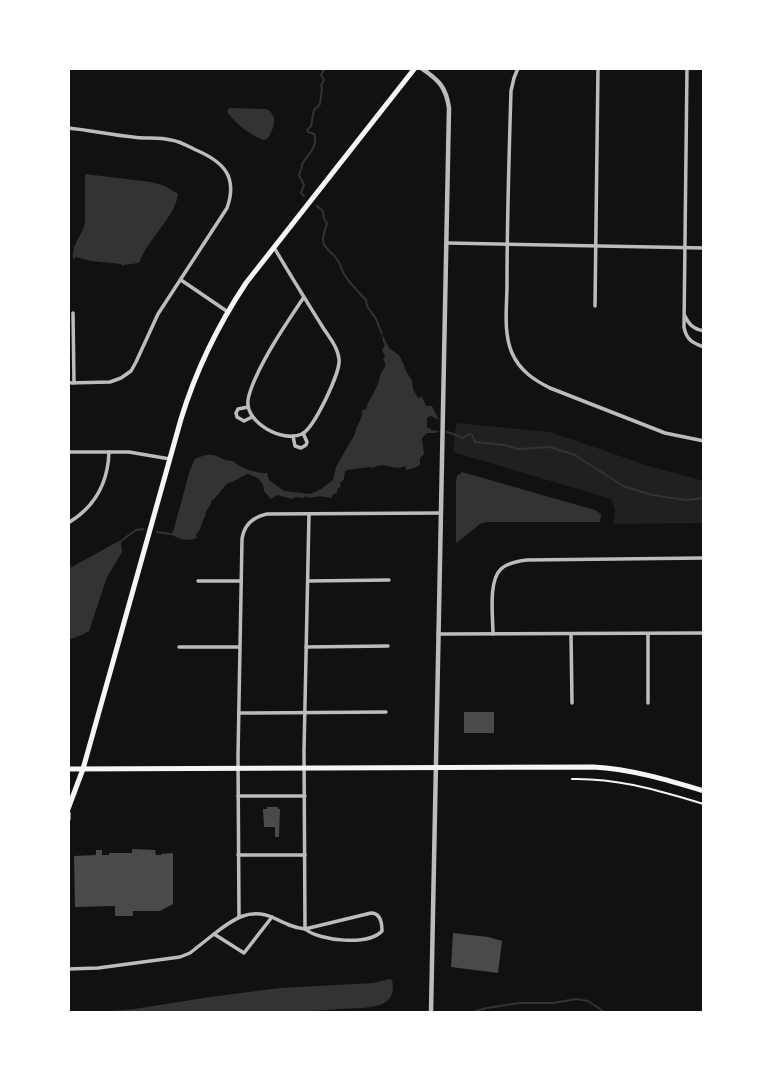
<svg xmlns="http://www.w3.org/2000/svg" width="772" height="1081" font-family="'Roboto Condensed',sans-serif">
  <rect width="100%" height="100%" fill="#111"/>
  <!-- green -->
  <path fill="#202020" d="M456 423 550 432 649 466 704 481V523L613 524 615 510 611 499 453 452Z"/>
  <!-- water -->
  <g fill="#333">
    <path d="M229 108 266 109C279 115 274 128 268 138L265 140C253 138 234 122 227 112Z"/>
    <path d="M85 174 151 182 165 186 178 194C176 216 147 240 139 263L124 265 122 266 121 264 91 261 76 257 73 259C71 245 82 236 85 223Z"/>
    <path d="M382 334 389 348 399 355 404 365 405 369 412 381 413 389 418 398 422 397 426 406H432L439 420 431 416 427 418V427L432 430 440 431 435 433H427L422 438 424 454 420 458V465L414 468 406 470 405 466C394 472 384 460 373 468L370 467 347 470 345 471 344 479 340 483 341 486 337 490V493L333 494 331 498 320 496 309 498 305 496 304 498 296 497 292 499 277 495 271 499 264 491C264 481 256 476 247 474L232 482 228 483 219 493V495H217L215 498 211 501V504L205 513 206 515C201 521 202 530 196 534L197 538C187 542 179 539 170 534L173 532 190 470 195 459C217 449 215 460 233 461 241 469 256 473 267 473L269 480 284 491 310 494 321 489 333 480 336 467 355 434C355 426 363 420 362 410L366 409C369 398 373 396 376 388 380 381 379 374 385 367V362L383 360 385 357 382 350 385 345 383 342Z"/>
    <path d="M462 472 595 510 601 514 600 522H487L480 524 458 542 456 543V481L457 476Z"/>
    <path d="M119 541H121L122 552 107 577 89 631 82 635 68 640V569Z"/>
    <path d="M389 979 392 980C394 990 393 998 384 1003 374 1009 353 1008 341 1009 257 1016 172 1013 87 1013L134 1009 210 997 280 988 374 983Z"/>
  </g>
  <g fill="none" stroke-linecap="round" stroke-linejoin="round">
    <!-- stream -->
    <g stroke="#333" stroke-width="2">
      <path d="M304 196 301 193 304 185 299 175 302 167V164C308 155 319 145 314 134L308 132 307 130 311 126 314 110 320 104 322 88 321 86 324 80 321 75 325 68"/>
      <path d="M317 206 323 211 324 219 327 223C326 228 323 234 323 240 323 248 332 252 336 258 340 263 341 268 344 274 350 284 358 291 366 300L367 306 376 319 382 334"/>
      <path d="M447 432 459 436 463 438 469 434 472 435 475 442H477L504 445 518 449 550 447 575 455 623 486 652 495 686 500 704 498"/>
      <path d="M157 532 170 534"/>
      <path d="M121 541 136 530 143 529"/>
      <path d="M468 1013 487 1008 520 1003H553L576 999 588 1001 606 1013"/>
      <path d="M622 1013H623"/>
    </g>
  </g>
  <!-- building -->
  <g fill="#4a4a4a">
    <rect x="464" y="712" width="30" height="21"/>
    <path d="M267 807H278V809H280L279 837H275V827H264L263 809H267Z"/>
    <path d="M132 849 155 850 156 855H161V854L173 853V904L160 911H133V916H115V906L75 907 74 856 96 855V850H102V855H109V853H132Z"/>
    <path d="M453 933 488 937 502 941 498 973 451 967Z"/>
  </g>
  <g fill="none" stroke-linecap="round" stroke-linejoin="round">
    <!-- path -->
    <path stroke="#f5f5f5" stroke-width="2" d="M572 779C619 778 659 791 704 804"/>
    <!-- minor -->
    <g stroke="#bcbcbc" stroke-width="3.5">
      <path d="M518 68 514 78 511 91C509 155 507 220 507 284 507 306 503 332 512 353 520 371 534 380 550 388L665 433 704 441"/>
      <path d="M687 68 684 327C686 339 692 343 704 347"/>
      <path d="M68 128C90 130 111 135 133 137 145 139 158 137 171 140 179 141 188 146 196 150 224 162 238 177 227 208L158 314 136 362 131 371 121 378 110 382 68 383"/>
      <path d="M448 243 704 248"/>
      <path d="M275 249C290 275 306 300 322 326 328 336 338 347 339 359 341 372 314 428 302 434 283 443 245 423 248 400 249 393 252 386 255 379 268 350 286 324 304 297"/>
      <path d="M181 280 228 312"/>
      <path d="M595 306 598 68"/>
      <path d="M73 313 74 383"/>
      <path d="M685 316C689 325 694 329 704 331"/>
      <path d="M248 407 238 409 236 413 237 417 244 421 252 417"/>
      <path d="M293 436 295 446 301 448 306 445 307 442 303 433"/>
      <path d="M68 452H129L170 459"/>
      <path d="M68 523C95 507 108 482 109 452"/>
      <path d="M198 581H241"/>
      <path d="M308 581 389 580"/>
      <path d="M438 634 704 633"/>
      <path d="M493 634C493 617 488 581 501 569 507 563 519 561 527 560L704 558"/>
      <path d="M571 634 572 703"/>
      <path d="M648 634V703"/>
      <path d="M179 647H239"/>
      <path d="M306 647 388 646"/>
      <path d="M239 713 386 712"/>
      <path d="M238 796H305"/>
      <path d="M238 855H305"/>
      <path d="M371 913C380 913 382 923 382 931 368 946 320 941 305 929Z"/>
      <path d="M239 916 238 756 242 539C244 524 253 517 267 514L441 513"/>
      <path d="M214 934C233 919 250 907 274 918 284 923 294 928 305 929L304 751 309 514"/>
      <path d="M68 969 98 968 180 957 190 953 214 934 244 953 272 917"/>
    </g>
    <!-- tertiary -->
    <path stroke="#bcbcbc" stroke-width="4.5" d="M421 68C439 80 446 87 449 108L431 1013"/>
    <!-- secondary -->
    <g stroke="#f5f5f5" stroke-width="5">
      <path d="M68 769 593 767C631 769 668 780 704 791"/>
      <path d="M68 809 83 769 181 419C196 370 218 325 246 283L415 68"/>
      <path d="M68 813V819"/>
    </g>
  </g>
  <!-- border -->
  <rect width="772" height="1081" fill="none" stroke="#ffffff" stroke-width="140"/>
</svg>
